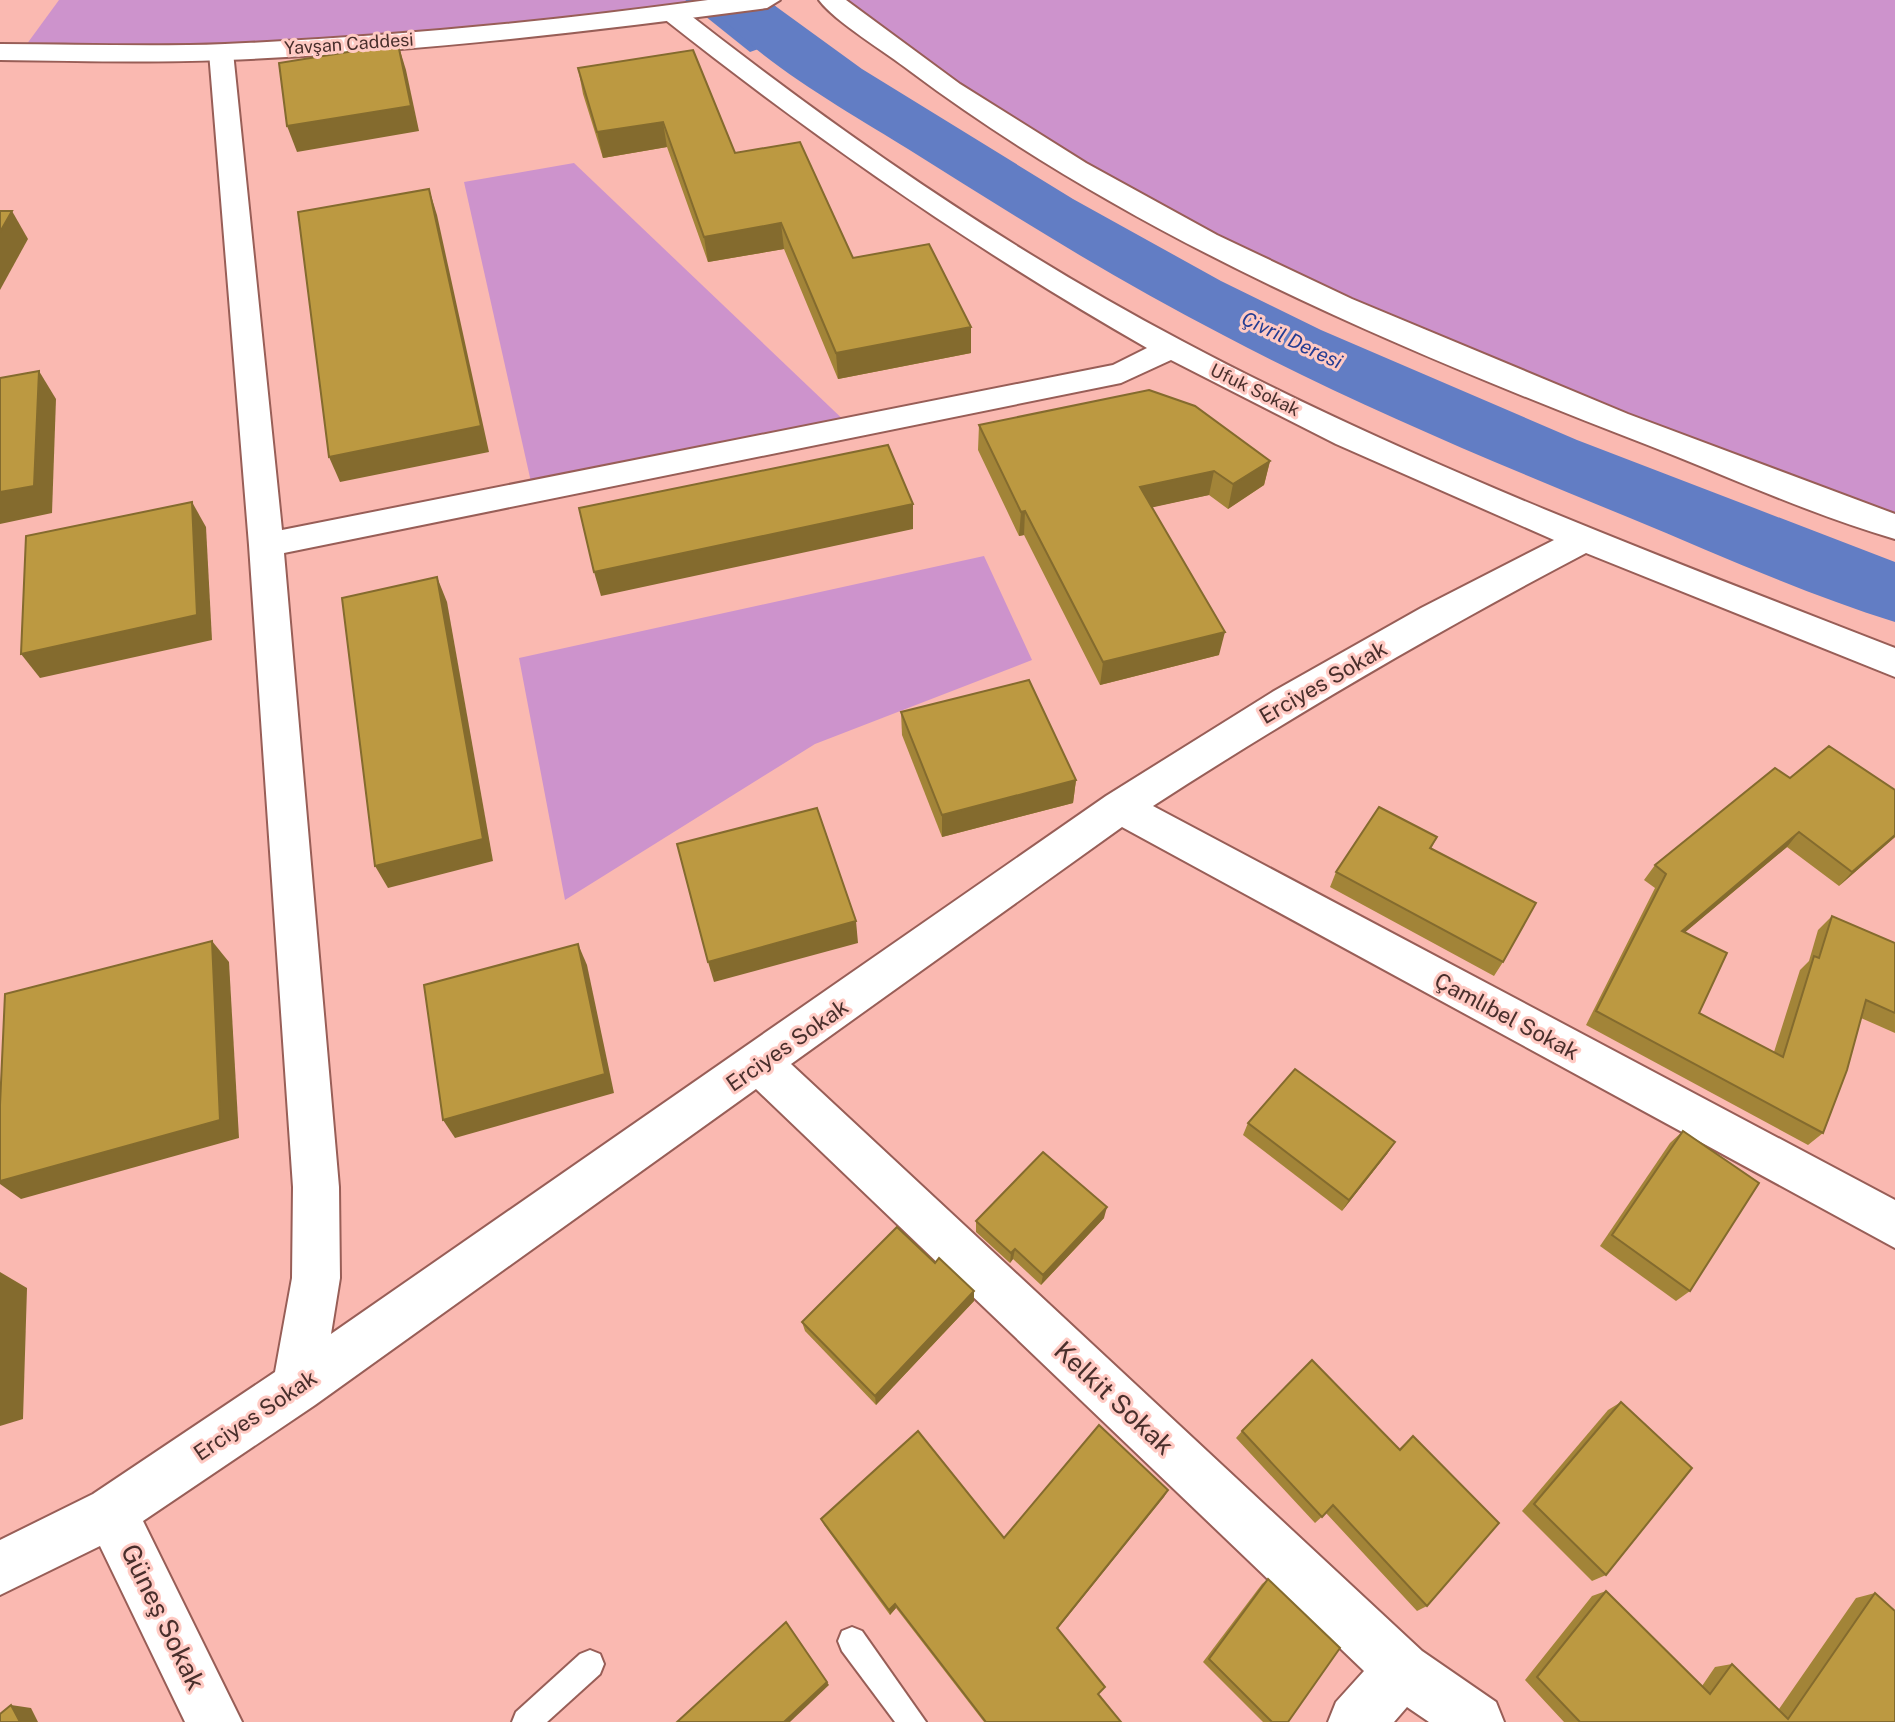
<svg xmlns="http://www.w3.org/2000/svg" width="1895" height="1722" font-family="'Public Sans',sans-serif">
  <rect width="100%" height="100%" fill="#fab9b1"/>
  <!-- green -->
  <g fill="#cd93cc">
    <path d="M59 0H685L696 10 470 36 21 52Z"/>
    <path d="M831 0H1895V527L1672 443 1149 210Z"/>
    <path d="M574 163 851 427 533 491 464 182Z"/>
    <path d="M984 556 1032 660 815 744 565 900 519 658Z"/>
  </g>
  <!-- water -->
  <path fill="#627dc4" d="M685 0H769L802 33 750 52Z"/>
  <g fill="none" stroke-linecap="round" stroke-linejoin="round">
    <!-- river -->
    <path fill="#627dc4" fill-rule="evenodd" d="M708 0H767L862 69 1073 199 1221 281 1321 330 1577 440 1895 562V622C1805 594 1717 554 1630 518 1493 462 1354 404 1223 335 1114 279 1011 214 908 149 849 112 747 56 708 0Z"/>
    <!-- lane casing -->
    <g stroke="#985e57" stroke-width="4">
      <g id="lane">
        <path d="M852 1627 862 1631 926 1722H895L842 1651 838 1641 842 1631Z"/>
        <path d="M590 1650 600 1654 604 1664 600 1674 547 1722H512L516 1712 580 1654Z"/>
      </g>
    </g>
    <!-- street casing -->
    <g stroke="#985e57" stroke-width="4">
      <g id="street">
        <path d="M819 0H846L960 84 1086 163 1217 235 1352 299 1628 414 1895 514V539C1810 514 1727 476 1645 444 1391 346 1129 235 910 71 887 53 834 21 819 0Z"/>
        <path d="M672 6 681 8C839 132 1004 247 1182 341 1411 463 1654 554 1895 648V677L1586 553C1437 631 1294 715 1153 806L1895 1200V1248L1122 827 791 1064 1422 1651 1496 1702 1504 1722H1429L1407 1707 1394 1722H1328L1336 1702 1364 1671 756 1089 315 1405 143 1521 242 1722H185L100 1546 0 1595V1540L93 1494 275 1372 292 1278 293 1187 249 545 209 52 212 47 221 45 233 52 282 530 1113 365 1147 348C977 251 817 140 663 18L660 13ZM1171 360 1336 444 1554 540 1421 608 1274 691 1106 796 331 1334 340 1278 339 1187 284 553 1121 383Z"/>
      </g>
    </g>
    <!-- secondary casing -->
    <g stroke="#985e57" stroke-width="4">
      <path id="secondary" d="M708 0H780L767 8C587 32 406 53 224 60 150 63 75 61 0 60V44C75 44 150 47 225 44 386 37 548 22 708 0Z"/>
    </g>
    <!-- lane -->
    <use href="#lane" fill="#fff" fill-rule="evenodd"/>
    <!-- street -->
    <use href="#street" fill="#fff" fill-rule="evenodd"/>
    <!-- secondary -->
    <use href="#secondary" fill="#fff" fill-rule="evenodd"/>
  </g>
  <!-- wall -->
  <g fill="#a28438">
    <path d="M578 68 735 153 853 258 971 353 838 379 784 249 708 262 667 147 603 158 583 94Z"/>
    <path d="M979 425 1270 461 1264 485 1228 509 1209 495 1152 507 1219 655 1100 685 1024 535 1019 536 978 450Z"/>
    <path d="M901 712 1076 780 1073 803 942 837 902 735Z"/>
    <path d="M1790 778 1895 837 1839 886 1787 847 1685 932 1699 1013 1774 1052 1800 970 1809 961 1818 930 1832 916 1895 943V1033L1861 1018 1823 1133 1808 1145 1586 1025 1655 888 1644 880 1655 865Z"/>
    <path d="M1437 837 1431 849 1503 962 1494 976 1330 887 1336 872Z"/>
    <path d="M1248 1123 1395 1142 1387 1154 1342 1211 1243 1135Z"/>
    <path d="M1683 1131 1690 1291 1676 1301 1600 1246 1670 1143Z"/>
    <path d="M1104 1218 1041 1285 1013 1259 1010 1263 976 1232V1221Z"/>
    <path d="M974 1291V1301L876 1405 805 1331 802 1322Z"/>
    <path d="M1621 1402 1606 1575 1592 1581 1522 1511 1608 1410Z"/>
    <path d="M1242 1431 1399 1449 1413 1436 1427 1606 1417 1611 1326 1513 1315 1523 1236 1438Z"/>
    <path d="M1168 1490 1057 1628 1098 1694 1121 1722H984L896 1608 890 1615 824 1525 821 1519 1004 1538Z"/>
    <path d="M1268 1579 1288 1722H1263L1203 1662 1262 1584Z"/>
    <path d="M1606 1591 1702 1686 1715 1667 1732 1664 1779 1709 1856 1598 1875 1593 1895 1722H1564L1525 1680 1592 1596Z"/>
  </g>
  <!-- shaded-wall -->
  <g fill="#846b2e">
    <path d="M398 44 406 70 419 131 297 152 287 126Z"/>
    <path d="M663 122 667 147 603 158 597 132Z"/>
    <path d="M429 189 437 215 489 452 340 482 329 457Z"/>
    <path d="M12 211 28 239 0 290V232Z"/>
    <path d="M781 223 784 249 708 262 704 237Z"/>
    <path d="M971 327V353L838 379 836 353Z"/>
    <path d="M39 371 56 399 52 513 0 524V492Z"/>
    <path d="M1270 461 1264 485 1228 509 1233 484Z"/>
    <path d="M1214 471 1209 495 1136 511 1140 487Z"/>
    <path d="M192 502 206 527 212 640 40 678 21 654Z"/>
    <path d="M913 504V529L601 596 594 572Z"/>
    <path d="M1025 511 1024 535 1019 536 1021 512Z"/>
    <path d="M437 577 447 602 493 861 388 888 375 866Z"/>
    <path d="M1225 632 1219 655 1100 685 1103 662Z"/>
    <path d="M1076 780 1073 803 942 837V815Z"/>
    <path d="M1799 832 1787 847 1670 945 1682 931Z"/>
    <path d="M1895 835V837L1839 886 1852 872Z"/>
    <path d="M856 921 858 943 714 982 708 962Z"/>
    <path d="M212 941 229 962 239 1138 21 1199 0 1184V1181Z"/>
    <path d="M578 944 587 965 614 1093 455 1138 443 1120Z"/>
    <path d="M1395 1142 1387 1154 1342 1211 1349 1200Z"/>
    <path d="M1107 1207 1104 1218 1041 1285 1043 1275Z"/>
    <path d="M1015 1249 1013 1259 1010 1263 1011 1253Z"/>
    <path d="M0 1272 27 1288 23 1419 0 1426Z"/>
    <path d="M974 1291V1301L876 1405 875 1396Z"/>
    <path d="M1168 1490 1164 1497 1055 1632 1057 1628Z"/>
    <path d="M895 1604 896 1608 890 1615 889 1610Z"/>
    <path d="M789 1627 829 1685 790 1722H784Z"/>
    <path d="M11 1705 31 1708 38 1722H20Z"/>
  </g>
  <!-- building -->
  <g fill="#bc9941" stroke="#846b2e" stroke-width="2">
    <path d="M398 44 411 106 287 126 279 63Z"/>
    <path d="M693 50 735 153 800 142 853 258 929 244 971 327 836 353 781 223 704 237 663 122 597 132 578 68Z"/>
    <path d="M429 189 481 426 329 457 298 212Z"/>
    <path d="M0 211H12L0 232Z"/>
    <path d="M39 371 34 486 0 492V378Z"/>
    <path d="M1149 390 1195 406 1270 461 1233 484 1214 471 1140 487 1225 632 1103 662 1025 511 1021 512 979 425Z"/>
    <path d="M888 445 913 504 594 572 579 508Z"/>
    <path d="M192 502 197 615 21 654 26 536Z"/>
    <path d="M437 577 483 839 375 866 342 598Z"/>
    <path d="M1029 680 1076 780 942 815 901 712Z"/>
    <path d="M1829 746 1895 790V835L1852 872 1799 832 1682 931 1727 953 1699 1013 1783 1057 1814 956 1819 958 1832 916 1895 943V1013L1866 1000 1847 1070 1823 1133 1596 1011 1666 874 1655 865 1775 768 1790 778Z"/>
    <path d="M1379 807 1437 837 1430 848 1536 903 1503 962 1336 872Z"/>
    <path d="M817 808 856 921 708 962 677 844Z"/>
    <path d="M212 941 220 1120 0 1181V1105L5 994Z"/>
    <path d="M578 944 605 1074 443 1120 424 985Z"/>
    <path d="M1295 1069 1395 1142 1349 1200 1248 1123Z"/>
    <path d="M1683 1131 1759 1183 1690 1291 1612 1235Z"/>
    <path d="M1043 1152 1107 1207 1043 1275 1015 1249 1011 1253 976 1221Z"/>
    <path d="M897 1227 935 1263 939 1258 974 1291 875 1396 802 1322Z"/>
    <path d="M1312 1360 1400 1450 1413 1436 1499 1523 1427 1606 1333 1505 1322 1517 1242 1431Z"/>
    <path d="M1621 1402 1692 1468 1606 1575 1534 1504Z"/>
    <path d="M1099 1425 1168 1490 1057 1628 1105 1687 1098 1694 1121 1722H986L895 1604 889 1610 821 1519 918 1431 1004 1538Z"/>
    <path d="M1268 1579 1340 1648 1288 1722H1272L1209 1659Z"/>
    <path d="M1606 1591 1710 1694 1732 1664 1788 1719 1875 1593 1895 1611V1722H1580L1537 1677Z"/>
    <path d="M786 1622 827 1682 784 1722H677Z"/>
    <path d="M11 1705 20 1722H0V1714Z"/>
  </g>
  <g text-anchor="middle" stroke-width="6" stroke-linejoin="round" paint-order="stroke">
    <!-- far-street labels -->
    <g font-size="18" fill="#492f2c" stroke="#ffcac3">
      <text transform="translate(349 44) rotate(-4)" y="6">Yavşan Caddesi</text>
      <text transform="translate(1255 390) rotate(26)" y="6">Ufuk Sokak</text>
    </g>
    <!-- far-water labels -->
    <g font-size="20" font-style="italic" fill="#253d93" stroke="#ffcac3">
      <text transform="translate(1292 340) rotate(25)" y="7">Çivril Deresi</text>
    </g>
    <!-- street labels -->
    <g font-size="22" fill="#492f2c" stroke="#ffcac3">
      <text transform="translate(1323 682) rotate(-30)" y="8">Erciyes Sokak</text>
      <text transform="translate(1507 1016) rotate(28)" y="8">Çamlıbel Sokak</text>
      <text transform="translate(787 1045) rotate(-35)" y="8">Erciyes Sokak</text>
      <text transform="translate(255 1415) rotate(-34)" y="8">Erciyes Sokak</text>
    </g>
    <!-- near-street labels -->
    <g font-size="26" fill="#492f2c" stroke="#ffcac3">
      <text transform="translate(1114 1398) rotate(43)" y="9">Kelkit Sokak</text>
      <text transform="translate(163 1617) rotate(64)" y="9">Güneş Sokak</text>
    </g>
  </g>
</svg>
